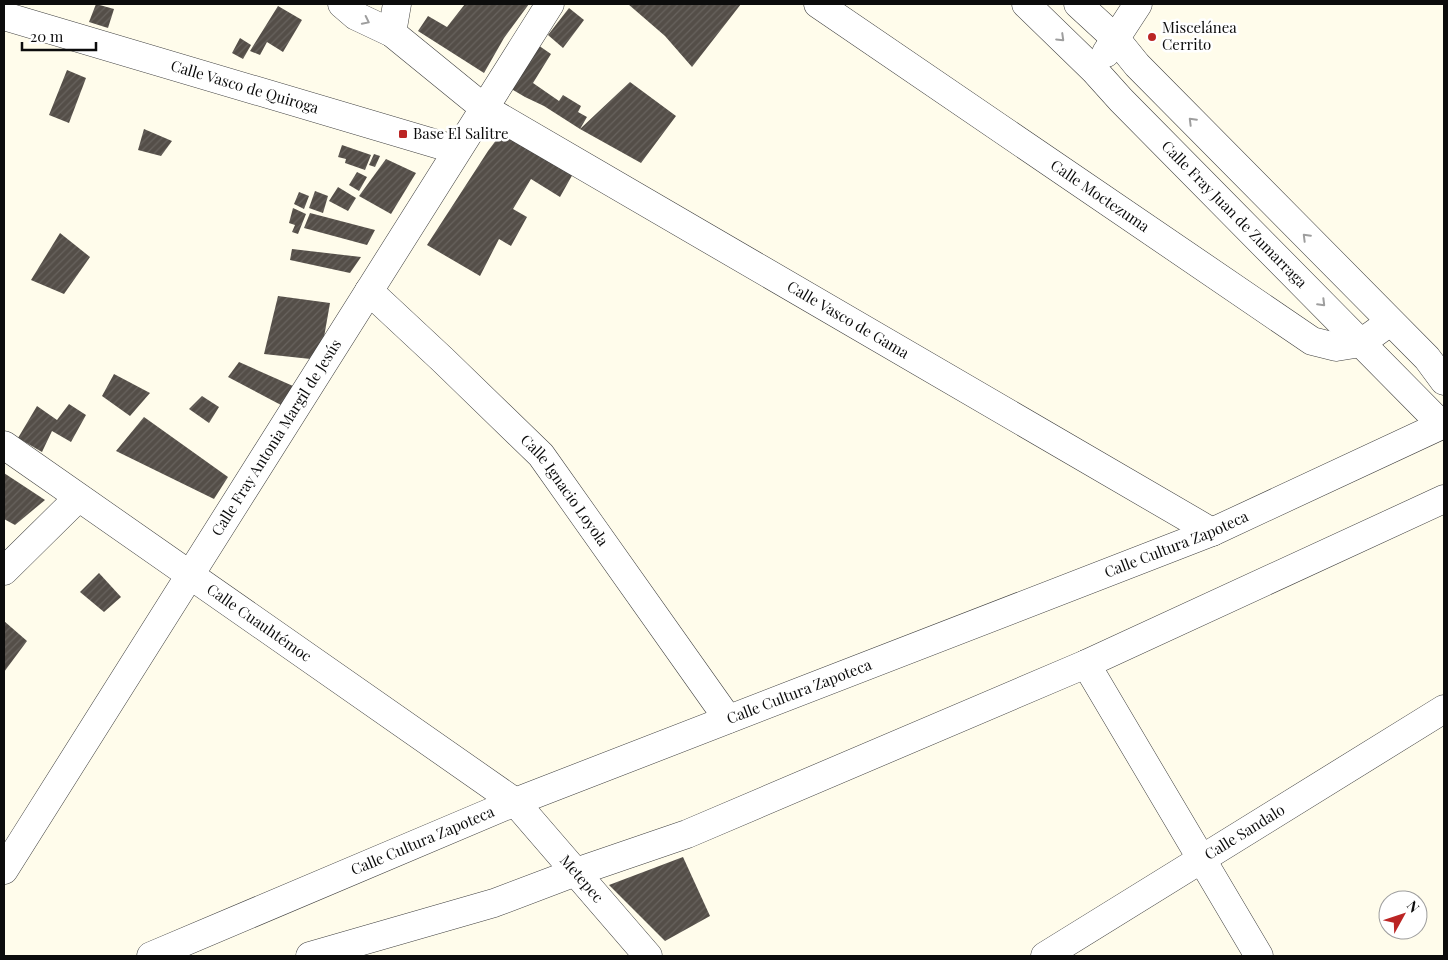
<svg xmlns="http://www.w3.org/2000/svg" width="1448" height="960" font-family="'Playfair Display',serif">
  <defs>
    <pattern id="building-hatch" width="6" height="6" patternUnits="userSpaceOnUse" patternTransform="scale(1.25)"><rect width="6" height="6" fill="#544e48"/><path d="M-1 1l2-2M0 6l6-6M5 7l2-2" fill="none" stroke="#68635e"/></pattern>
  </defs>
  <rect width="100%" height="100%" fill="#fffceb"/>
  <!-- building -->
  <g fill="url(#building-hatch)">
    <path d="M96 4 114 9 108 28 89 22Z"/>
    <path d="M465 4H529L504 38 484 73 418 31 428 16 447 27Z"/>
    <path d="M628 4H741L692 67 665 36Z"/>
    <path d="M278 6 302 20 283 52 267 42 260 55 250 51Z"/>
    <path d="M569 8 584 20 563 48 548 35Z"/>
    <path d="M240 38 251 45 243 59 232 53Z"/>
    <path d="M535 43 551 54 533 83 559 101 563 95 581 106 578 112 587 117 580 129 630 82 676 116 641 163 580 129 544 106 525 97 508 87Z"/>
    <path d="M67 70 86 78 69 123 49 115Z"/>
    <path d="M144 129 172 141 161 156 138 150Z"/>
    <path d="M503 131 574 172 560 197 531 179 513 209 527 217 511 246 499 239 480 276 427 245 488 151Z"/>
    <path d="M342 145 371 155 365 170 345 163 346 159 338 157Z"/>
    <path d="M374 154 380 156 375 167 369 165Z"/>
    <path d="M386 159 416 173 391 214 359 196Z"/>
    <path d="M357 172 367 177 359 191 349 185Z"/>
    <path d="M338 187 356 198 348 211 329 201Z"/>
    <path d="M315 191 328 196 323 213 309 208Z"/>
    <path d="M299 192 309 196 304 209 294 204Z"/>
    <path d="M293 208 306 214 298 234 292 232 295 225 289 223Z"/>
    <path d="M310 213 375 230 367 245 304 228Z"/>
    <path d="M60 233 90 257 64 294 31 280Z"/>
    <path d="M292 249 361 257 350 273 290 260Z"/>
    <path d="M278 296 330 303 320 360 264 354Z"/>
    <path d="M239 362 293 386 281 405 228 377Z"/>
    <path d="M114 374 150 393 130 416 102 396Z"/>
    <path d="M202 396 219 407 209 423 189 409Z"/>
    <path d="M69 404 86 415 71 442 52 431 42 452 18 438 37 406 57 420Z"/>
    <path d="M144 417 228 477 214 499 116 451Z"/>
    <path d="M4 473 45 500 15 525 4 519Z"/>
    <path d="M99 573 121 597 104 612 80 592Z"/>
    <path d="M4 621 27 641 4 672Z"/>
    <path d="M683 857 710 916 665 941 609 885Z"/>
  </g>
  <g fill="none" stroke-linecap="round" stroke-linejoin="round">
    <!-- minor casing -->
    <g stroke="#3f3f3f" stroke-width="29">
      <g id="minor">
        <path id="s1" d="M342 4 356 16 392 33 484 108 1212 532"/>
        <path id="s2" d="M818 4 1312 341 1336 347 1361 343 1390 322"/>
        <path id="s3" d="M1026 4 1094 70 1121 100 1442 425"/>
        <path d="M1078 4 1116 39 1137 65 1427 358 1444 381"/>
        <path id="s4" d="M4 16 457 150"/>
        <path d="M392 33 397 4"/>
        <path d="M1106 53 1138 4"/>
        <path id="s5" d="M369 291 443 360 541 455 728 719"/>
        <path id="s6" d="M4 445 515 802 648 956"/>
        <path d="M4 571 78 498"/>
        <path d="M1086 664 1259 956"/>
        <path id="s7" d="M4 870 550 4"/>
        <path id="s8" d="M151 956 515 802 1212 532 1444 424"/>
        <path d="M310 956 494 903 576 872 687 834 1086 664 1444 499"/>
        <path id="s9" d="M1045 956 1444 709"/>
      </g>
    </g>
    <!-- minor -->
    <use href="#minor" stroke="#fff" stroke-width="28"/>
  </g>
  <!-- one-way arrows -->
  <defs><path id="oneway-chevron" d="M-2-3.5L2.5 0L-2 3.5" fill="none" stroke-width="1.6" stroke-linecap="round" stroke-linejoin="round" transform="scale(1.25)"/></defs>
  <g stroke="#9e9e9e">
    <use href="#oneway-chevron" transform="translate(366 21) rotate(26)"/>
    <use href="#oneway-chevron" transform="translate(1061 38) rotate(44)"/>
    <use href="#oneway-chevron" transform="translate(1192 121) rotate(-135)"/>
    <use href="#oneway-chevron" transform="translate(1306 237) rotate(-135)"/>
    <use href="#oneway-chevron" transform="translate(1322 303) rotate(45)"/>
  </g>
  <!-- markers -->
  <g fill="#bb2524" stroke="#fff" stroke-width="2">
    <circle cx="1152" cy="37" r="5"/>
    <rect x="398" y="129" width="10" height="10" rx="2.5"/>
  </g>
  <g text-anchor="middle" stroke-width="5" stroke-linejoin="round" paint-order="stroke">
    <!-- poi labels -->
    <g font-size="15" fill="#0c0c0c" stroke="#fff" text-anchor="start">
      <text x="1162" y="33">Miscelánea<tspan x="1162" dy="17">Cerrito</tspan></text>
      <text x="413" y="139">Base El Salitre</text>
    </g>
    <!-- street labels -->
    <g font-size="15" fill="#0c0c0c" stroke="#fff">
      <text dy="5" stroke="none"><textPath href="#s4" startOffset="251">Calle Vasco de Quiroga</textPath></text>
      <text dy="5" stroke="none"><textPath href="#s2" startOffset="341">Calle Moctezuma</textPath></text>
      <text dy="5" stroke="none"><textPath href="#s3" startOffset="296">Calle Fray Juan de Zumarraga</textPath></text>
      <text dy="5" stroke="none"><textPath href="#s1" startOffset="598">Calle Vasco de Gama</textPath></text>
      <text dy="5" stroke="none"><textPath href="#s7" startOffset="511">Calle Fray Antonia Margil de Jesús</textPath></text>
      <text dy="5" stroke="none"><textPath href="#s5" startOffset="280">Calle Ignacio Loyola</textPath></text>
      <text dy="5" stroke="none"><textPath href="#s8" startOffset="1105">Calle Cultura Zapoteca</textPath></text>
      <text dy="5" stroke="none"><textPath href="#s6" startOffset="311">Calle Cuauhtémoc</textPath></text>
      <text dy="5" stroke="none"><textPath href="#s8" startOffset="700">Calle Cultura Zapoteca</textPath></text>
      <text dy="5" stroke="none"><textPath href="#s9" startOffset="235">Calle Sandalo</textPath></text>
      <text dy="5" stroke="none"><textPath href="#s8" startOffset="295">Calle Cultura Zapoteca</textPath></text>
      <text dy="5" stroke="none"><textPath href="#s6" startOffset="725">Metepec</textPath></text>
    </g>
  </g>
  <!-- border -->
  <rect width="1448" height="960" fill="none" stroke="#0c0c0c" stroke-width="10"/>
  <!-- north arrow -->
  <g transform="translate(1403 915) rotate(50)"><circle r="24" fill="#ffffff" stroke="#9e9e9e"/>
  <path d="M0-4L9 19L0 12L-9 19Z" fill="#bb2524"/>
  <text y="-8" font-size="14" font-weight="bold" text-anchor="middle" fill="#0c0c0c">N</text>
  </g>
  <!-- scale -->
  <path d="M22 42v8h74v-8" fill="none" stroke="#0c0c0c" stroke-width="2.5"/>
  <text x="30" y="42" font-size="15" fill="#0c0c0c" stroke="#ffffff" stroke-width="4" paint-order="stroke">20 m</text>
</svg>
